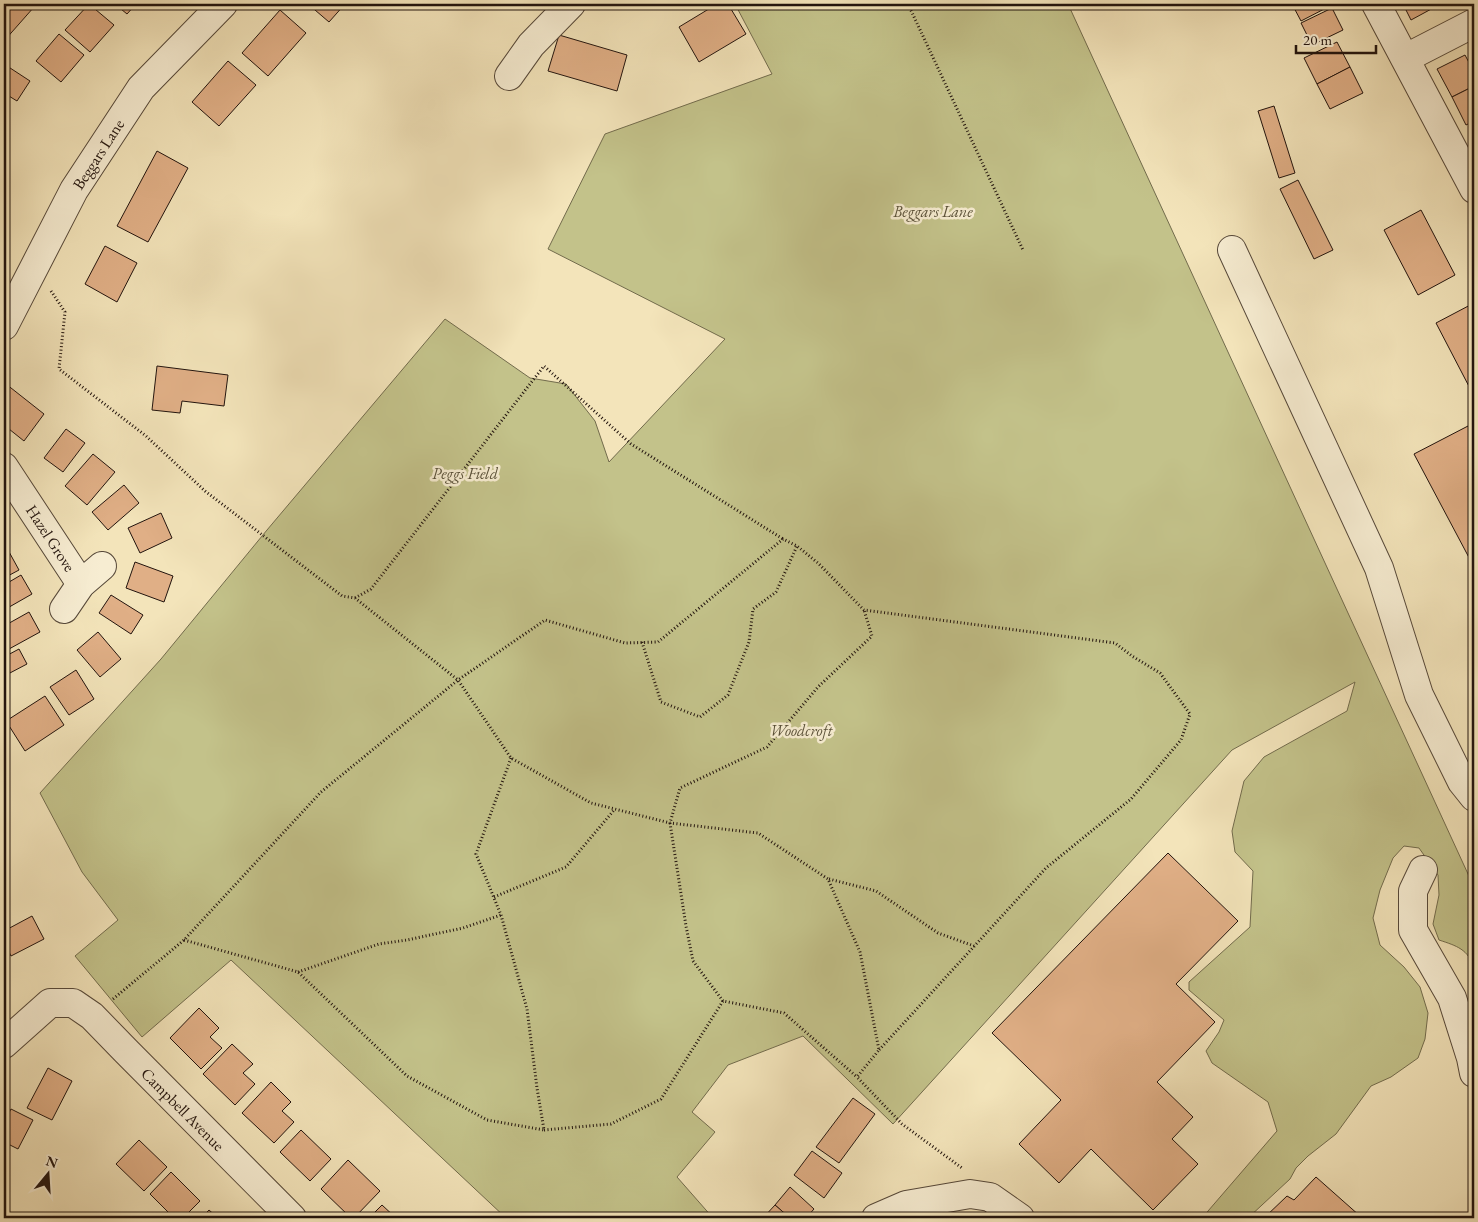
<svg xmlns="http://www.w3.org/2000/svg" width="1478" height="1222" font-family="'EB Garamond',serif">
  <rect width="100%" height="100%" fill="#f3e4ba"/>
  <filter id="stains"><feTurbulence type="fractalNoise" baseFrequency=".004" numOctaves="4"/><feColorMatrix values="0 0 0 0 .2 0 0 0 0 .09 0 0 0 0 .02 0 0 0 .5 -.17"/></filter>
  <radialGradient id="worn" r=".72"><stop offset=".6" stop-color="#630" stop-opacity="0"/><stop offset="1" stop-color="#630" stop-opacity=".3"/></radialGradient>
  <!-- green -->
  <path fill="#c3c28a" stroke="#726b4c" d="M735 4H1068L1474 887V968C1468 949 1457 946 1439 940L1433 924 1439 895 1438 875 1419 848 1404 846 1393 858 1380 890 1373 918 1380 945 1404 967 1420 987 1428 1013 1425 1039 1418 1058 1391 1077 1371 1086 1336 1134 1308 1156 1296 1168 1290 1179 1248 1218H1202L1277 1131 1268 1102 1212 1063 1206 1051 1219 1032 1224 1020 1189 990V982L1250 927 1253 871 1235 852 1232 831 1244 781 1264 757 1347 711 1355 682 1232 750 893 1124 803 1036 728 1065 692 1112 715 1132 677 1177 713 1218H506L231 960 142 1037 75 956 118 920 82 872 40 793 161 659 267 530 445 319 530 378 566 384 595 421 609 462 725 339 548 249 605 134 772 74Z"/>
  <!-- building -->
  <g fill="#e0af86" stroke="#22140e">
    <path d="M4 4H30L34 7 4 41Z"/>
    <path d="M89 4 114 25 90 52 65 30Z"/>
    <path d="M115 4H136L127 14Z"/>
    <path d="M308 4H345L329 22Z"/>
    <path d="M717 4H728L746 34 699 62 679 27Z"/>
    <path d="M1292 4H1329L1330 6 1301 21Z"/>
    <path d="M1403 4H1433L1435 7 1411 20Z"/>
    <path d="M1332 8 1343 30 1312 45 1301 23Z"/>
    <path d="M280 10 306 33 268 76 242 53Z"/>
    <path d="M59 34 84 55 61 82 36 61Z"/>
    <path d="M559 35 627 55 617 91 548 71Z"/>
    <path d="M1337 42 1350 67 1317 84 1304 58Z"/>
    <path d="M1465 55 1474 72V86L1452 97 1437 69Z"/>
    <path d="M228 61 256 85 219 126 192 102Z"/>
    <path d="M4 64 30 81 17 101 4 93Z"/>
    <path d="M1350 67 1363 93 1330 109 1317 84Z"/>
    <path d="M1474 86V121L1466 125 1452 97Z"/>
    <path d="M1274 106 1295 173 1279 178 1258 111Z"/>
    <path d="M157 151 188 168 148 242 117 226Z"/>
    <path d="M1298 180 1333 250 1314 259 1280 189Z"/>
    <path d="M1421 210 1455 275 1418 295 1384 230Z"/>
    <path d="M105 246 137 263 117 302 85 284Z"/>
    <path d="M1474 303V396L1436 323Z"/>
    <path d="M157 366 228 375 224 406 182 401 180 413 152 410Z"/>
    <path d="M6 384 44 414 24 441 4 425V387Z"/>
    <path d="M1468 426 1474 438V567L1414 454Z"/>
    <path d="M66 429 85 443 63 472 44 458Z"/>
    <path d="M93 454 115 472 87 505 65 486Z"/>
    <path d="M124 485 139 503 108 530 92 512Z"/>
    <path d="M161 513 172 538 140 553 128 528Z"/>
    <path d="M8 550 19 570 4 578V552Z"/>
    <path d="M135 562 173 576 164 602 126 588Z"/>
    <path d="M21 575 32 594 4 610V585Z"/>
    <path d="M111 595 143 615 131 634 99 613Z"/>
    <path d="M29 612 40 632 9 649 4 638V626Z"/>
    <path d="M98 632 121 659 100 677 77 650Z"/>
    <path d="M19 649 27 664 8 674 4 666V657Z"/>
    <path d="M76 670 94 699 69 715 50 687Z"/>
    <path d="M45 696 64 725 25 751 6 721Z"/>
    <path d="M1168 853 1238 921 1176 984 1215 1022 1157 1082 1193 1117 1172 1139 1198 1164 1153 1210 1091 1149 1059 1183 1019 1144 1061 1100 992 1033Z"/>
    <path d="M32 916 44 939 11 956 4 942V931Z"/>
    <path d="M199 1008 219 1028 210 1037 222 1048 201 1069 170 1038Z"/>
    <path d="M232 1044 253 1064 243 1073 255 1084 235 1105 203 1074Z"/>
    <path d="M48 1068 72 1081 52 1120 27 1108Z"/>
    <path d="M271 1082 291 1102 282 1111 294 1122 274 1143 242 1113Z"/>
    <path d="M853 1098 875 1114 839 1163 816 1147Z"/>
    <path d="M11 1109 33 1120 18 1149 4 1142V1122Z"/>
    <path d="M301 1130 331 1159 310 1181 280 1152Z"/>
    <path d="M139 1140 167 1167 144 1191 116 1164Z"/>
    <path d="M812 1151 842 1173 824 1198 794 1175Z"/>
    <path d="M348 1160 380 1191 354 1218H351L321 1189Z"/>
    <path d="M171 1172 200 1201 183 1218H174L150 1194Z"/>
    <path d="M1316 1177 1360 1216 1358 1218H1264L1287 1196 1294 1200Z"/>
    <path d="M790 1187 814 1209 806 1218H790L775 1205Z"/>
    <path d="M382 1205 396 1218H369Z"/>
    <path d="M775 1205 790 1218H763Z"/>
    <path d="M209 1210 218 1218H201Z"/>
  </g>
  <g fill="none" stroke-linecap="round" stroke-linejoin="round">
    <!-- minor casing -->
    <g stroke="#564839" stroke-width="30">
      <g id="minor">
        <path d="M1376 4 1474 189"/>
        <path d="M1406 58 1474 23"/>
        <path d="M509 76 531 45 571 4"/>
        <path d="M1232 250 1379 568 1419 695 1462 782 1474 797"/>
        <path d="M4 326 74 190 141 88 223 4"/>
        <path d="M4 467 81 584"/>
        <path d="M64 609 81 584 102 566"/>
        <path d="M1423 870 1413 891V930L1452 998 1471 1058 1474 1073"/>
        <path d="M4 1044 50 1003H73L92 1016 126 1051 292 1218"/>
        <path d="M876 1218 906 1205 970 1194 990 1197 1020 1218"/>
      </g>
    </g>
    <!-- path -->
    <g stroke="#22140e" stroke-width="3" stroke-dasharray="1 2.5" stroke-linecap="butt">
      <path d="M908 4 1023 250"/>
      <path d="M51 291 65 312 59 369 146 436 205 491 342 596 355 598 458 680 511 758 591 803 670 823 758 833 828 879 860 952 879 1050 857 1077 902 1124 962 1168"/>
      <path d="M355 598 371 589 544 366 631 444 783 539"/>
      <path d="M642 642 661 702 700 717 728 695 749 642 753 609 776 592 797 546"/>
      <path d="M829 879 876 891 938 933 974 946"/>
      <path d="M494 897 566 867 615 809"/>
      <path d="M184 940 298 972 407 1076 487 1120 544 1130 537 1088 527 1009 501 915 476 854 511 758"/>
      <path d="M298 972 379 944 407 940 463 928 501 915"/>
      <path d="M113 999 184 940 321 792 458 680 545 620 625 643 658 642 783 539 797 546 818 563 864 610 1115 643 1132 656 1160 673 1190 714 1181 740 1131 799 1046 868 879 1050"/>
      <path d="M723 1001 693 961 686 926 670 823 680 788 767 747 818 687 872 636 864 610"/>
      <path d="M544 1130 611 1124 661 1099 723 1001 784 1013 857 1077"/>
    </g>
    <!-- minor -->
    <use href="#minor" stroke="#f7edd2" stroke-width="28"/>
  </g>
  <g text-anchor="middle" stroke-width="5" stroke-linejoin="round" paint-order="stroke">
    <!-- street labels -->
    <g font-size="16" fill="#22140e" stroke="#f7edd2">
      <text transform="translate(98 154) rotate(-57)" y="6">Beggars Lane</text>
      <text transform="translate(51 538) rotate(57)" y="6">Hazel Grove</text>
      <text transform="translate(183 1109) rotate(45)" y="6">Campbell Avenue</text>
    </g>
    <!-- park labels -->
    <g font-size="16" font-style="italic" fill="#5a5139" stroke="#f7edd2">
      <text x="933" y="217">Beggars Lane</text>
      <text x="465" y="479">Peggs Field</text>
      <text x="801" y="736">Woodcroft</text>
    </g>
  </g>
  <!-- margin -->
  <rect width="1478" height="1222" fill="none" stroke="#f3e4ba" stroke-width="20"/>
  <rect x="5" y="5" width="1468" height="1212" fill="none" stroke="#22140e" stroke-width="2.5"/>
  <rect x="10" y="10" width="1458" height="1202" fill="none" stroke="#22140e"/>
  <!-- north arrow -->
  <g transform="translate(48 1174) rotate(18)" stroke="#f7edd2" stroke-width="4" paint-order="stroke">
  <path d="M0-4L9 19L0 12L-9 19Z" fill="#22140e"/>
  <text y="-8" font-size="14" font-weight="bold" text-anchor="middle" fill="#22140e">N</text>
  </g>
  <!-- scale -->
  <path d="M1296 45v8h80v-8" fill="none" stroke="#22140e" stroke-width="2.5"/>
  <text x="1303" y="45" font-size="15" fill="#22140e" stroke="#f7edd2" stroke-width="4" paint-order="stroke">20 m</text>
  <rect width="100%" height="100%" filter="url(#stains)"/>
  <rect width="100%" height="100%" fill="url(#worn)"/>
</svg>
